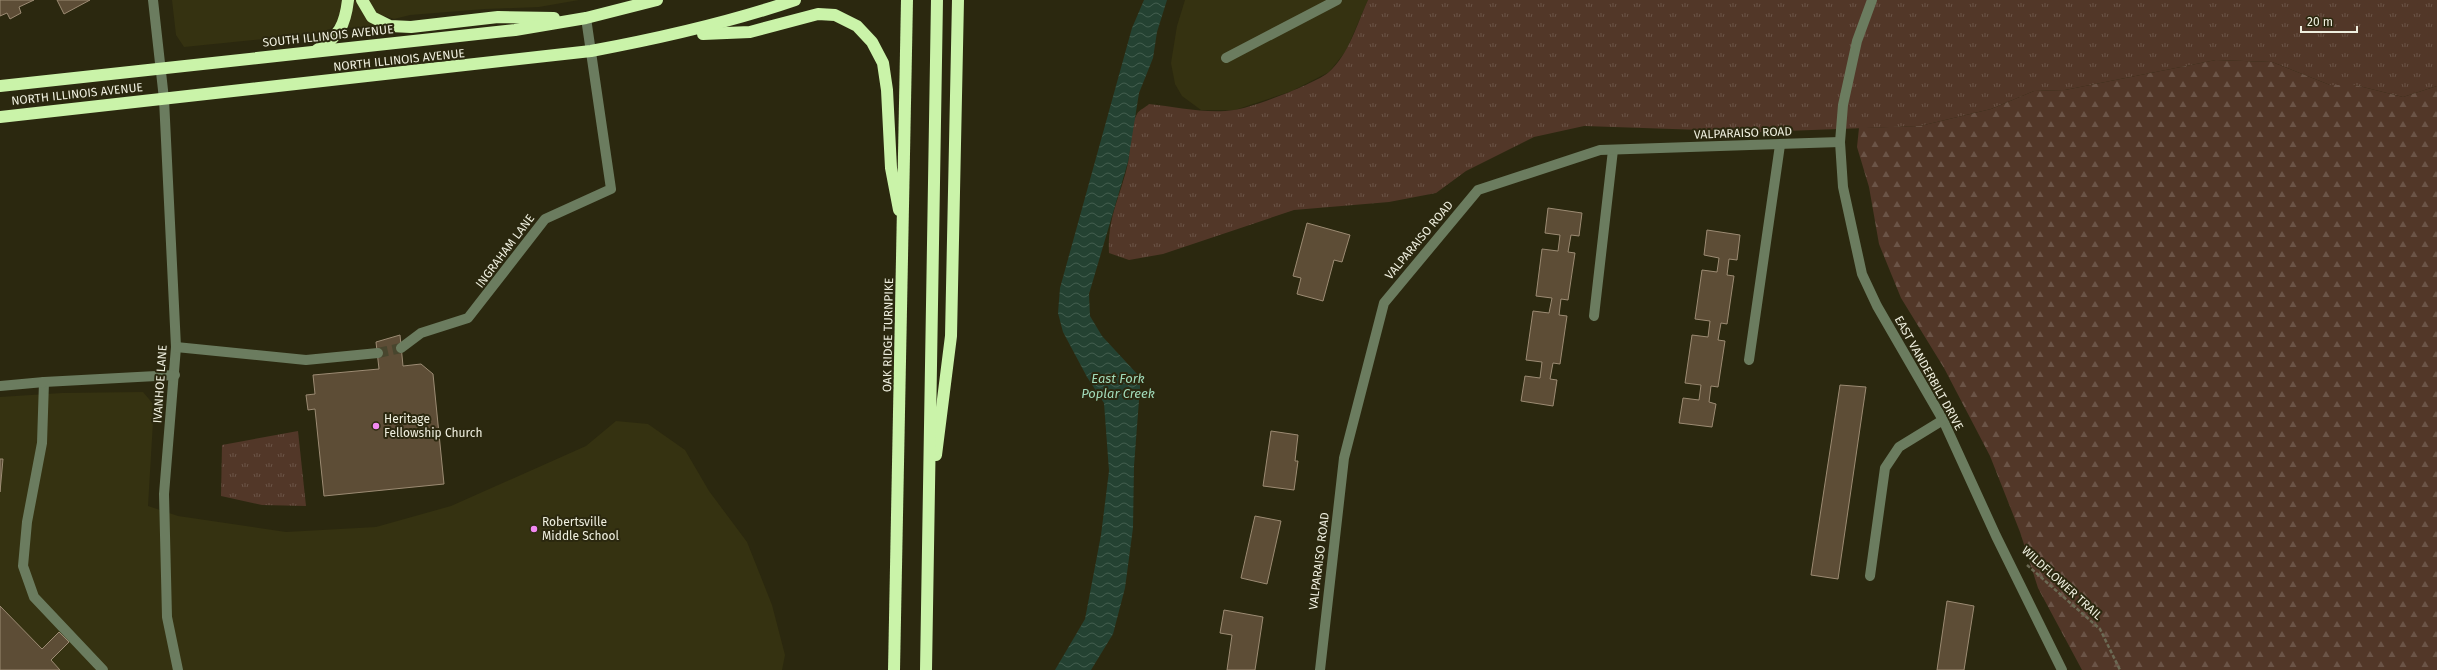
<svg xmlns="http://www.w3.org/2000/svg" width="2437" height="670" font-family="'Fira Sans',sans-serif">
  <defs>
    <pattern id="grass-tufts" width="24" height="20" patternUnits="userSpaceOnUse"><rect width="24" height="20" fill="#523728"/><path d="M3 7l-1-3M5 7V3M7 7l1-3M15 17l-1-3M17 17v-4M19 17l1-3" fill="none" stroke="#6b5447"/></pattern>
    <pattern id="forest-firs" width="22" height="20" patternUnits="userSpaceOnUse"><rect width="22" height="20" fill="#523728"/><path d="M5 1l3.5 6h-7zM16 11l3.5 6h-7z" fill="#6b5447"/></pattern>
    <pattern id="water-waves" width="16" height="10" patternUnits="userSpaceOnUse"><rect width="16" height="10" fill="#244232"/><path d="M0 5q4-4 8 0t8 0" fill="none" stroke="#445e4f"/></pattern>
  </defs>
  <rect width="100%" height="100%" fill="#2b280f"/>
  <!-- built -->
  <g fill="#353211">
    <path d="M172 0H579L539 7 485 9 410 15 394 19 385 16 372 26 352 28 336 24 330 29 315 34 184 47 176 35Z"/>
    <path d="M1185 0H1368L1346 51 1329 72 1292 91 1235 110H1201L1182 96 1175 84 1171 63 1177 26Z"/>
    <path d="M143 392 154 405 148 506 178 516 286 532 376 527 451 506 586 446 616 421 648 424 685 450 709 491 747 542 772 605 785 655 782 670H0V397L62 393Z"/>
  </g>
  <!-- grass -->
  <g fill="url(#grass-tufts)">
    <path d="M1368 0H2437V86L2403 97 2355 85H2330L2272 62 2216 60 2065 90 2034 91 1991 109 1920 126 1761 132 1584 126 1534 137 1466 171 1436 193 1389 202 1294 210 1163 254 1129 260 1109 253C1107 218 1121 195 1128 163 1131 148 1129 127 1137 114 1139 110 1146 107 1149 104 1176 107 1207 114 1234 110 1251 108 1317 83 1329 72 1349 54 1357 24 1368 0Z"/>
    <path d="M298 431 306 506 262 505 221 496 222 445Z"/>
  </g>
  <!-- forest -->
  <path fill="url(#forest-firs)" d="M2216 60 2272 62 2330 85H2355L2403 97 2437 86V670H2082L2038 588 2020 532 1990 456 1944 368 1901 298 1879 244 1869 187 1857 147 1859 128 1920 126 1991 109 2034 91 2065 90Z"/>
  <!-- water -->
  <path fill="url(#water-waves)" d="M1144 0H1167L1157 32 1153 58 1139 93 1128 162 1089 294 1090 316 1102 336 1139 376 1140 387 1134 466 1133 528 1125 588 1113 634 1091 670H1055L1085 619 1101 535 1109 471 1104 403 1087 377 1063 332 1058 313 1060 288 1132 28Z"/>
  <!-- building -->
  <g fill="#5d4d36" stroke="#9c8b73">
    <path d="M0 0H34L19 7 21 13 10 19 7 13 0 16Z"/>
    <path d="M57 0H90L64 14Z"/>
    <path d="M1548 208 1582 213 1579 236 1571 235 1568 252 1575 253 1568 300 1561 299 1559 315 1567 316 1560 364 1553 363 1550 379 1557 380 1553 406 1521 401 1525 376 1540 378 1542 362 1526 360 1533 311 1549 313 1552 298 1536 296 1542 249 1558 251 1560 235 1545 233Z"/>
    <path d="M1307 223 1350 235 1342 262 1334 260 1323 301 1297 294 1301 278 1293 276Z"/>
    <path d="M1707 230 1740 235 1737 260 1729 259 1727 275 1734 276 1727 324 1721 323 1718 340 1725 341 1718 387 1711 386 1709 402 1716 404 1712 427 1679 423 1683 398 1699 400 1701 385 1685 383 1692 335 1708 337 1710 321 1695 319 1702 270 1717 272 1719 258 1704 255Z"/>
    <path d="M400 335 403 366 421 364 433 374 444 484 324 496 315 409 308 410 306 395 315 394 313 375 379 369 376 342Z"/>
    <path d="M1840 385 1866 387 1838 579 1811 575Z"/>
    <path d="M1271 431 1298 435 1295 461H1298L1294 490 1263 486Z"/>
    <path d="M0 459H3L0 492Z"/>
    <path d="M1255 516 1281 521 1267 584 1241 578Z"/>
    <path d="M1947 601 1974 606 1964 670H1937Z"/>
    <path d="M0 606 42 649 59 632 69 642 51 660 60 670H0Z"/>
    <path d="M1224 610 1263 617 1255 670H1227L1232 635 1220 633Z"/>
  </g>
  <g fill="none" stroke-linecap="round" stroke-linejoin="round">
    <!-- minor-tunnel -->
    <path stroke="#48462e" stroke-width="10" stroke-dasharray="10 5" stroke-linecap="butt" d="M378 353 401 348"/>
    <!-- path -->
    <path stroke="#6c6a54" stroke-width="2.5" stroke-dasharray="4 2" stroke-linecap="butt" d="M2027 565 2100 629 2120 670"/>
    <!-- minor -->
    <g stroke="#6b7c5f" stroke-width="10">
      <path d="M153 0 164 99 176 347 164 494 167 617 178 670"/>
      <path d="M1872 0 1857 41 1843 105 1840 142 1843 187 1862 274 1877 306 1943 420 1996 536 2062 670"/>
      <path d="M1226 58 1337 0"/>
      <path d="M1594 316 1613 150"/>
      <path d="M176 347 306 360 378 353"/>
      <path d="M401 348 421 333 468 318 545 219 611 189 586 18"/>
      <path d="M1749 360 1780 145"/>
      <path d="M44 382 42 443 27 522 23 566 34 597 103 670"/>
      <path d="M0 386 44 382 175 375"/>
      <path d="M1870 576 1885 468 1899 447 1943 420"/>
      <path d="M1320 670 1344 458 1384 303 1478 190 1600 150 1840 142"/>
    </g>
    <!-- highway -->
    <g stroke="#caf3a9" stroke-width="12">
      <path d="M362 0 372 17 390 26 411 27 498 17 554 18"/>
      <path d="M703 34 750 32 818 14 835 15 857 26 872 42 883 63 887 90 891 168 899 210"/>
      <path d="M317 50C339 36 345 26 348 0"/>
      <path d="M0 86 515 30 586 18 657 0"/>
      <path d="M0 117 591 51C661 38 728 23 795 0"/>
      <path d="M936 455 951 336 958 0"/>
      <path d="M894 670 907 0"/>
      <path d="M926 670 937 0"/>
    </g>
  </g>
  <!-- markers -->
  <g fill="#f389f1" stroke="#2b280f" stroke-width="1.5">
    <circle cx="376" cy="426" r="4"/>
    <circle cx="534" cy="529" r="4"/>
  </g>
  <g text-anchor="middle" stroke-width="4" stroke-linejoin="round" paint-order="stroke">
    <!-- street labels -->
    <g font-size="12" fill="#efefdf" stroke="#2b280f">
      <text transform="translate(328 36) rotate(-6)" y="4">SOUTH ILLINOIS AVENUE</text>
      <text transform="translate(399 60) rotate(-6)" y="4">NORTH ILLINOIS AVENUE</text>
      <text transform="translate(77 94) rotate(-6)" y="4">NORTH ILLINOIS AVENUE</text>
      <text transform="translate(1743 133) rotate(-2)" y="4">VALPARAISO ROAD</text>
      <text transform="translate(1419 240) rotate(-50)" y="4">VALPARAISO ROAD</text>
      <text transform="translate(505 251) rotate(-53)" y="4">INGRAHAM LANE</text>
      <text transform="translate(888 335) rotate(-89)" y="4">OAK RIDGE TURNPIKE</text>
      <text transform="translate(1929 373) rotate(61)" y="4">EAST VANDERBILT DRIVE</text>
      <text transform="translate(160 384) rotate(-86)" y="4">IVANHOE LANE</text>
      <text transform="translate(1319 561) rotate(-83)" y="4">VALPARAISO ROAD</text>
      <text transform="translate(2062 583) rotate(42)" y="4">WILDFLOWER TRAIL</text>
    </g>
    <!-- poi labels -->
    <g font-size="12" fill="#efefdf" stroke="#2b280f" text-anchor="start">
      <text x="384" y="423">Heritage<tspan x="384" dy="14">Fellowship Church</tspan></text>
      <text x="542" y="526">Robertsville<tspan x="542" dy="14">Middle School</tspan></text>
    </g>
    <!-- water labels -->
    <g font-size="13" font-style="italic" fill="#a1dbba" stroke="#2b280f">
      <text x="1118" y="383">East Fork<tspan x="1118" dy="15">Poplar Creek</tspan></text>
    </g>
  </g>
  <!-- scale -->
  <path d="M2301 26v6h56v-6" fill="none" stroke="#efefdf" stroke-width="2"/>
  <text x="2307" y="26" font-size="12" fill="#efefdf" stroke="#2b280f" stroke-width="3" paint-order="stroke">20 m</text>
</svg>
